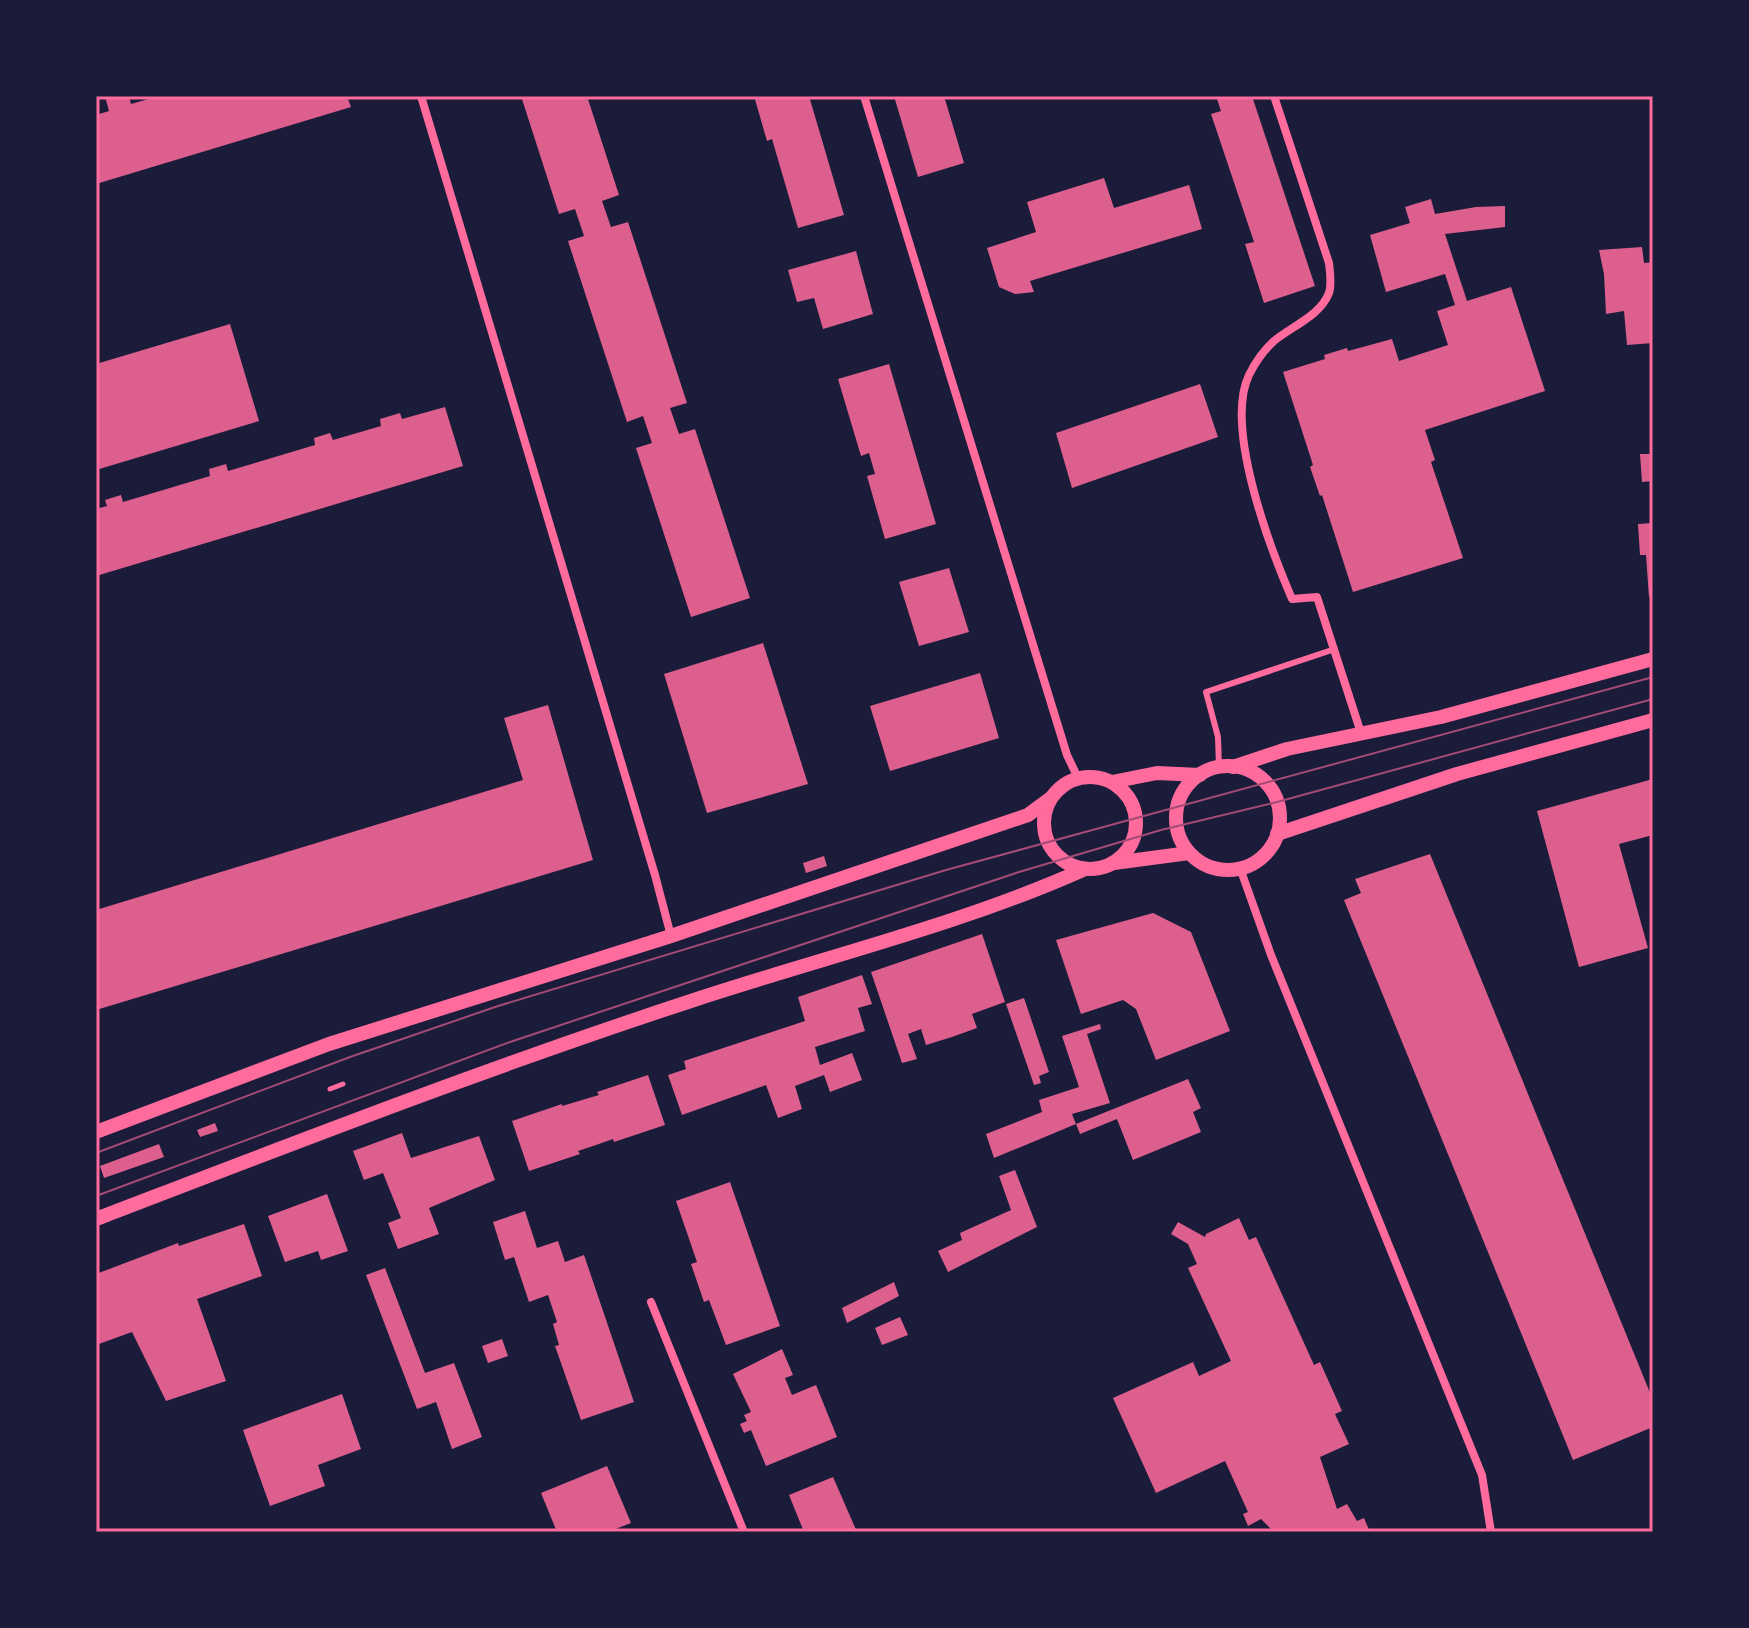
<svg xmlns="http://www.w3.org/2000/svg" width="1749" height="1628" font-family="Figtree,sans-serif">
  <rect width="100%" height="100%" fill="#1b1b3a"/>
  <!-- building -->
  <g fill="#dd5f8e">
    <path d="M109 96H129L131 104 159 96H347L351 107 96 184V115L109 111 106 100Z"/>
    <path d="M521 96H587L619 195 602 201 611 227 628 222 687 403 670 408 679 434 695 429 750 598 691 617 636 448 652 443 643 416 627 422 568 241 584 236 575 209 559 214Z"/>
    <path d="M754 96H809L844 215 798 228 772 139 767 141Z"/>
    <path d="M894 96H944L964 163 918 177Z"/>
    <path d="M1216 96H1252L1315 286 1264 303 1245 244 1254 242 1211 114 1221 111Z"/>
    <path d="M1104 178 1114 208 1189 185 1202 229 1030 281 1034 292 1015 294 999 287 987 248 1036 232 1027 202Z"/>
    <path d="M1431 199 1435 214 1476 207 1505 206V227L1445 234 1467 301 1511 287 1545 391 1425 430 1435 460 1431 462 1463 558 1353 592 1322 495 1320 496 1310 467 1313 465 1283 372 1325 359 1324 355 1347 348 1348 351 1392 339 1399 361 1448 345 1437 311 1455 305 1445 274 1386 292 1370 235 1410 223 1405 207Z"/>
    <path d="M1642 247 1644 263 1653 262V343L1627 345 1624 311 1606 314 1604 274 1599 250Z"/>
    <path d="M856 251 873 314 823 329 814 298 797 302 788 270Z"/>
    <path d="M230 324 259 421 96 470V364Z"/>
    <path d="M889 364 936 524 885 539 867 476 875 474 869 453 861 456 838 379Z"/>
    <path d="M1200 384 1218 437 1072 488 1056 433Z"/>
    <path d="M445 407 463 466 96 576V509L107 506 105 500 121 495 123 502 210 476 209 469 226 464 228 471 315 445 314 438 330 433 333 440 381 426 380 419 400 413 402 419Z"/>
    <path d="M1640 454H1653V481L1642 482Z"/>
    <path d="M1653 523V597H1649L1646 555H1640L1638 524Z"/>
    <path d="M949 568 969 632 919 646 899 582Z"/>
    <path d="M763 643 808 784 707 813 664 674Z"/>
    <path d="M980 673 999 738 890 771 870 706Z"/>
    <path d="M548 705 593 860 96 1010V910L523 780 504 718Z"/>
    <path d="M1653 779V835L1619 844 1648 948 1579 967 1537 811Z"/>
    <path d="M1430 854 1653 1400V1427L1573 1460 1344 900 1361 893 1355 879Z"/>
    <path d="M824 856 827 866 806 873 803 863Z"/>
    <path d="M1153 913 1191 932 1230 1031 1156 1060 1136 1009 1123 1000 1081 1014 1056 940Z"/>
    <path d="M982 934 1005 1002 972 1014 977 1028 952 1037 926 1045 921 1029 908 1034 917 1059 902 1063 871 972Z"/>
    <path d="M862 975 872 1004 858 1008 865 1031 815 1047 820 1065 852 1053 862 1080 830 1092 824 1075 795 1086 802 1109 778 1118 766 1085 682 1115 668 1075 686 1069 684 1061 805 1021 798 997Z"/>
    <path d="M1024 998 1049 1072 1039 1076 1041 1083 1034 1085 1006 1004Z"/>
    <path d="M1100 1024 1101 1029 1087 1034 1110 1103 1072 1114 1076 1124 1188 1079 1201 1108 1193 1112 1201 1132 1133 1160 1117 1119 1080 1134 1076 1124 994 1158 986 1134 1042 1112 1039 1100 1079 1087 1062 1036Z"/>
    <path d="M648 1075 665 1125 614 1142 613 1139 596 1145 578 1151 580 1154 529 1171 512 1121 562 1104V1106L599 1095 597 1092Z"/>
    <path d="M215 1123 218 1131 200 1137 197 1130Z"/>
    <path d="M402 1133 411 1158 479 1136 495 1180 429 1208 439 1234 398 1249 388 1223 401 1218 383 1173 364 1180 353 1151Z"/>
    <path d="M159 1144 164 1157 104 1178 100 1166Z"/>
    <path d="M1015 1170 1037 1227 948 1272 938 1251 962 1240 960 1233 1011 1210 999 1176Z"/>
    <path d="M730 1182 780 1326 726 1345 709 1300 704 1302 691 1264 697 1262 676 1201Z"/>
    <path d="M327 1194 348 1251 321 1260 318 1251 285 1262 268 1216Z"/>
    <path d="M525 1211 537 1248 558 1241 565 1262 584 1255 634 1402 581 1420 555 1346 559 1345 553 1324 557 1322 548 1295 529 1302 514 1257 505 1260 493 1222Z"/>
    <path d="M1239 1218 1249 1240 1256 1237 1314 1365 1320 1362 1342 1411 1335 1414 1349 1444 1320 1457 1337 1509 1347 1504 1357 1521 1364 1518 1370 1532H1274L1261 1519 1248 1526 1243 1514 1248 1512 1225 1461 1156 1493 1113 1398 1193 1362 1199 1376 1231 1361 1188 1268 1197 1264 1188 1244 1171 1234 1178 1222 1205 1237 1206 1234Z"/>
    <path d="M244 1224 262 1276 197 1299 226 1381 166 1401 132 1332 96 1345V1274L178 1243 179 1246Z"/>
    <path d="M385 1268 425 1373 454 1363 482 1437 452 1449 436 1402 417 1409 366 1275Z"/>
    <path d="M894 1282 899 1296 847 1323 842 1308Z"/>
    <path d="M900 1317 908 1335 882 1345 875 1328Z"/>
    <path d="M502 1339 508 1356 488 1363 482 1346Z"/>
    <path d="M782 1349 793 1375 785 1378 792 1395 816 1385 837 1437 766 1466 751 1430 744 1433 740 1424 747 1421 744 1415 751 1412 733 1374Z"/>
    <path d="M342 1394 361 1449 318 1465 325 1486 270 1506 243 1430Z"/>
    <path d="M607 1466 631 1523 608 1532H557L541 1493Z"/>
    <path d="M833 1477 857 1532H804L789 1495Z"/>
  </g>
  <g fill="none" stroke-linecap="round" stroke-linejoin="round">
    <!-- path -->
    <path stroke="#ff6b9d" stroke-width="5" d="M330 1089 343 1084"/>
    <!-- service -->
    <path stroke="#ff6b9d" stroke-width="6" d="M1219 767 1218 737 1206 692 1335 649"/>
    <!-- minor -->
    <g stroke="#ff6b9d" stroke-width="8">
      <path d="M421 96 655 875 671 936"/>
      <path d="M864 96 1067 755 1078 778"/>
      <path d="M1274 96 1329 263C1330 272 1332 284 1329 293 1320 316 1292 326 1274 341 1264 350 1255 363 1249 375 1224 427 1270 548 1292 599L1317 597 1361 733"/>
      <path d="M1240 868 1271 955 1482 1475 1491 1532"/>
      <path d="M651 1302 744 1532"/>
    </g>
    <!-- tertiary -->
    <g stroke="#ff6b9d" stroke-width="14">
      <circle cx="1228" cy="818" r="52"/>
      <path d="M1233 767 1287 749 1441 717 1653 659"/>
      <circle cx="1090" cy="823" r="46"/>
      <path d="M1112 782 1157 773 1200 775"/>
      <path d="M1277 834 1457 774 1653 720"/>
      <path d="M1114 863 1189 853"/>
      <path d="M96 1132 329 1044 671 936 1028 815 1051 798"/>
      <path d="M96 1219C294 1143 492 1066 694 1000 824 957 960 925 1085 869"/>
    </g>
    <!-- tram -->
    <g stroke="#a44b75" stroke-width="2">
      <path d="M96 1153 350 1057 498 1006 946 870 1653 677"/>
      <path d="M96 1196 510 1042 1019 872 1161 830 1277 802 1653 699"/>
    </g>
  </g>
  <!-- border -->
  <rect width="1749" height="1628" fill="none" stroke="#1b1b3a" stroke-width="196"/>
  <rect x="98" y="98" width="1553" height="1432" fill="none" stroke="#ff6b9d" stroke-width="3"/>
</svg>
